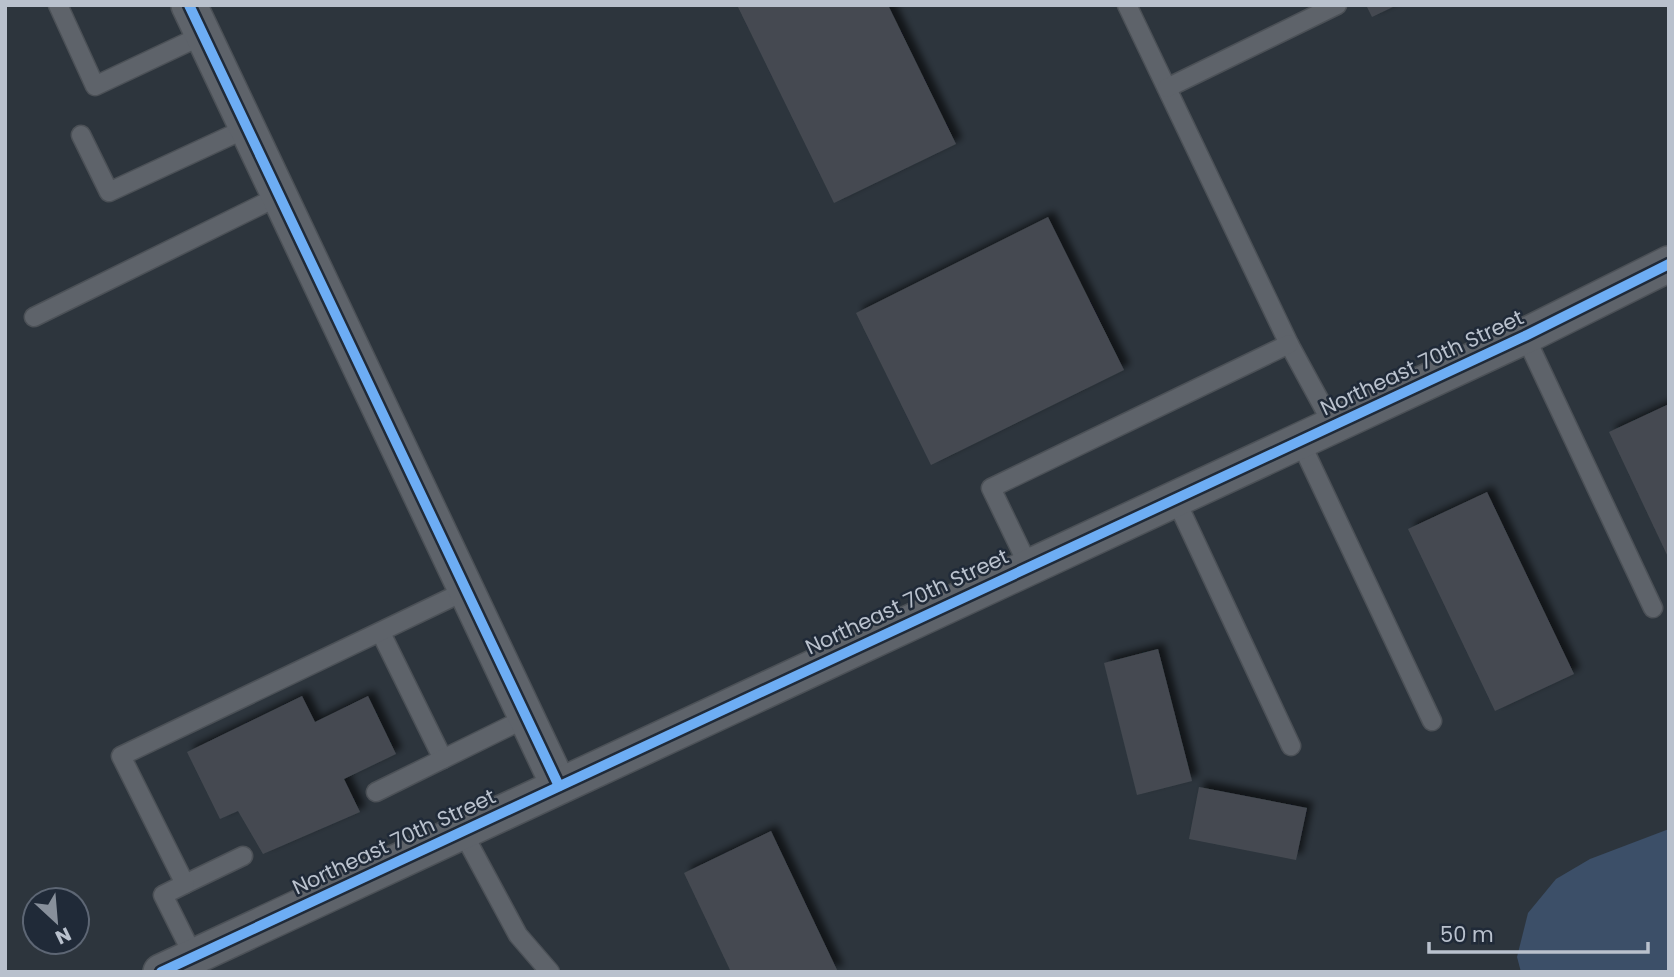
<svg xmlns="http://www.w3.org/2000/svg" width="1674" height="977" font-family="Poppins,sans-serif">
  <defs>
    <filter id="shadow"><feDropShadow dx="6" dy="-6" stdDeviation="3.5" flood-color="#0009"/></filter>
  </defs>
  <rect width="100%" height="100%" fill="#2d353d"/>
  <!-- water -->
  <path fill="#3c4f68" d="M1669 829V972H1521L1517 957 1528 913 1556 879 1590 859Z"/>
  <!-- building -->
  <g fill="#454a51" filter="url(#shadow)">
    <path d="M737 5H888L956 144 834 203Z"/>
    <path d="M1366 5H1397L1372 17Z"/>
    <path d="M1048 217 1124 370 931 465 856 313Z"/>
    <path d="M1669 404V559L1609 432Z"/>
    <path d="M1487 492 1574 674 1495 711 1408 529Z"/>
    <path d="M1158 649 1192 781 1137 795 1104 663Z"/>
    <path d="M302 696 315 722 368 696 396 754 344 779 360 812 263 854 238 811 220 819 187 752Z"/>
    <path d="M1199 787 1307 808 1296 860 1189 839Z"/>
    <path d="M771 831 838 972H731L684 873Z"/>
  </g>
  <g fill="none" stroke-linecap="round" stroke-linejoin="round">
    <!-- lane casing -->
    <g stroke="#4c5157" stroke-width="21">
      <g id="lane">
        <path d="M58 5 95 86 203 35"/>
        <path d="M1127 5 1289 344 1333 425"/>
        <path d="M1167 88 1337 5"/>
        <path d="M81 135 109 192 247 128"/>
        <path d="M34 317 279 196"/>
        <path d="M1525 336 1653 608"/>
        <path d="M1300 441 1432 721"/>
        <path d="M1175 498 1291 746"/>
        <path d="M1029 567 991 488 1289 344"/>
        <path d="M381 633 443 759"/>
        <path d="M376 792 526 718"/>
        <path d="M462 831 518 935 550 972"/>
        <path d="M185 884 243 856"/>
        <path d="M194 957 163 895 185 884 121 756 465 591"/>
      </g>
    </g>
    <!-- street casing -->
    <g stroke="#4c5157" stroke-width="38">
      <g id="street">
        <path d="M189 5 559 786"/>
        <path d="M161 972 1525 336 1669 264"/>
      </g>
    </g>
    <!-- lane -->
    <use href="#lane" stroke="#5e636a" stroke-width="18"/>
    <!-- street -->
    <use href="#street" stroke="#5e636a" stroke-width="35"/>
    <!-- cycleway casing -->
    <g stroke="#202a38" stroke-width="15">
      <g id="cycleway">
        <path d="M189 5 559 786"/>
        <path d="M161 972 1525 336 1669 264"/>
      </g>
    </g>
    <!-- cycleway -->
    <use href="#cycleway" stroke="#6dadf4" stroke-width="10"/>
  </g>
  <g text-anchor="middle" stroke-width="5" stroke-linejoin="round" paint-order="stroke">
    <!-- street labels -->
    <g font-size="21" fill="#b9c1cd" stroke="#202a38">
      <text transform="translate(1422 363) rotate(-25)" y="7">Northeast 70th Street</text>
      <text transform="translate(907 602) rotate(-25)" y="7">Northeast 70th Street</text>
      <text transform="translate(394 842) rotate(-25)" y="7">Northeast 70th Street</text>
    </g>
  </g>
  <!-- border -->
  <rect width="1674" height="977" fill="none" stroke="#b9c1cd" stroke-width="14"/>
  <!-- north arrow -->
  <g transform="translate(56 921) rotate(154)"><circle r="33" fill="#202a38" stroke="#5d6674" stroke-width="2"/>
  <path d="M0-5L12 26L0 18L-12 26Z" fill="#88909b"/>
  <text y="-10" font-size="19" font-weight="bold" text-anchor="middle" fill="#b9c1cd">N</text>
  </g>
  <!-- scale -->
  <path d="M1429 942v10h219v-10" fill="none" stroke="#b9c1cd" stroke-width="3.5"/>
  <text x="1440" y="942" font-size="21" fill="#b9c1cd" stroke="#202a38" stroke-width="5" paint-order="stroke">50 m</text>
</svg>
